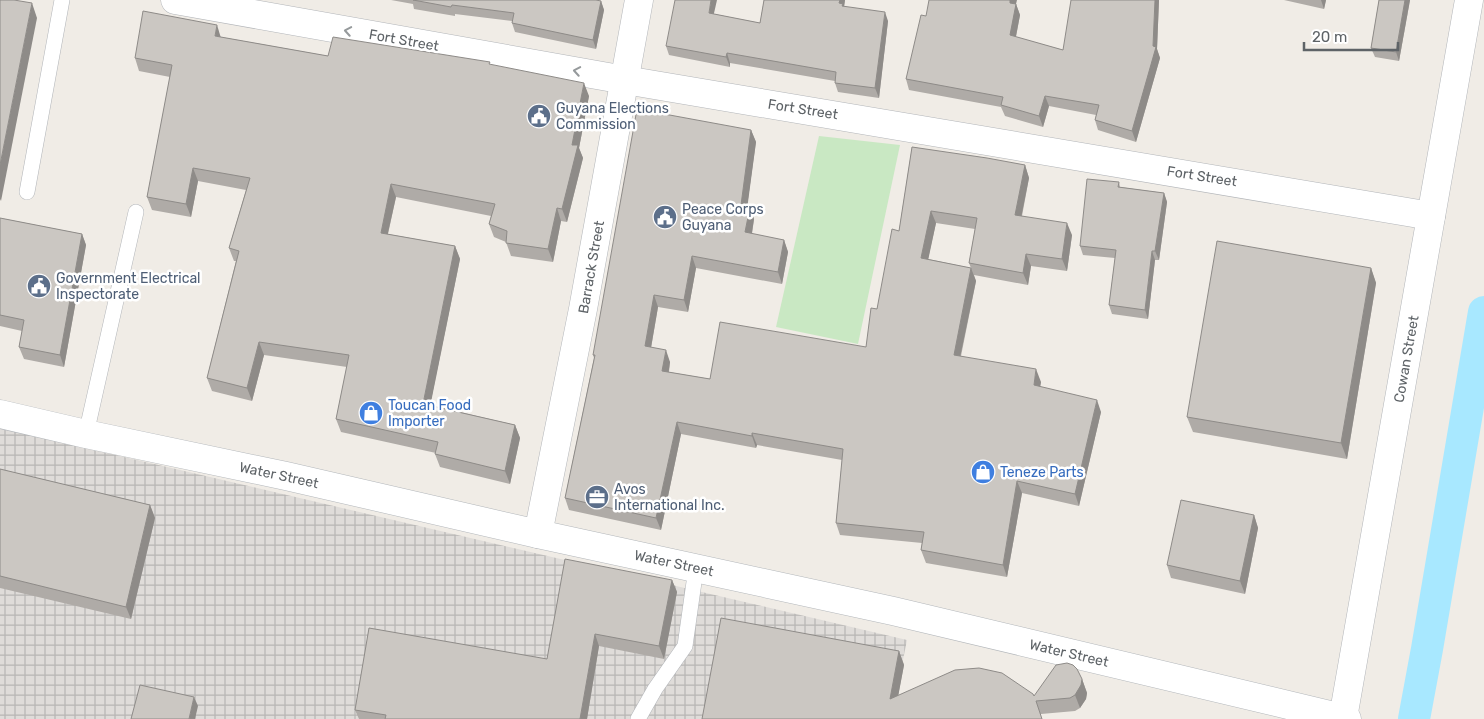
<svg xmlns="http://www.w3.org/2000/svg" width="1484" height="719" font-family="Rubik,sans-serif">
  <defs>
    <pattern id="industrial-grid" width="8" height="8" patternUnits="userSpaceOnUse" patternTransform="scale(1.25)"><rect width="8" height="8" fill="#dfdcd9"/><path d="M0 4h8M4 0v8" fill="none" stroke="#b8b6b4"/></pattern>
  </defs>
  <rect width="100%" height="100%" fill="#f0ece6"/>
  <!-- industrial -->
  <path fill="url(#industrial-grid)" d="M0 428 907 640 891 719H0Z"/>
  <!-- grass -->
  <path fill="#c9e8c3" d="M819 136 900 145 858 344 776 327Z"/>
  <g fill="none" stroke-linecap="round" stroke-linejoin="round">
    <!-- canal -->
    <path stroke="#a8e8ff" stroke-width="32" d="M1414 719 1427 649 1484 312"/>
    <!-- lane casing -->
    <g stroke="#b2b5b9" stroke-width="16">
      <g id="lane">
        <path d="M27 192 62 0"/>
        <path d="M86 434 136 212"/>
        <path d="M638 719 655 689 685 646 696 568"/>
      </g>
    </g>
    <!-- street casing -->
    <g stroke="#b2b5b9" stroke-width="29">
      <g id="street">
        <path d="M175 0 625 80 1431 216"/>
        <path d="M538 534 583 309 639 0"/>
        <path d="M1343 718 1469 0"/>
      </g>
    </g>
    <!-- secondary casing -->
    <g stroke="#b3b7bb" stroke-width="29">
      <path id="secondary" d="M0 414 86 434 286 476 538 534 893 611 1347 719"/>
    </g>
    <!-- lane -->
    <use href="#lane" stroke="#fff" stroke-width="15"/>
    <!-- street -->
    <use href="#street" stroke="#fff" stroke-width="28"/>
    <!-- secondary -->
    <use href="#secondary" stroke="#fff" stroke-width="28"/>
  </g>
  <!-- wall -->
  <g fill="#afaba7" fill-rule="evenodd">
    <path d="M391 0H596L601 1 604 10 596 49 515 32 512 23V21L455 14V16L414 9 413 4Z"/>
    <path d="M764 0H845L844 6 888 21 879 98 838 92 835 83V81L730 63V67L669 55 666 46 714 14 760 23Z"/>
    <path d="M1159 0 1157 49 1160 58 1136 142 1098 130 1095 120 1096 115 1049 106 1043 127 1005 116 1001 107 909 90 906 79 926 16 1016 4 1020 15 1016 37 1063 50Z"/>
    <path d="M1284 0H1326L1324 9Z"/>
    <path d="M1379 0H1410L1399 61 1375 57 1371 48Z"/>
    <path d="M221 37 328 56 491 65 589 96 579 148 583 158 567 222 561 221 553 262 511 256 506 242 494 237 489 224 491 216 396 197 388 234 455 246 460 259 430 405 515 425 520 438 510 484 440 467 435 454 436 453 341 432 336 419 347 367 264 355 252 401 212 391 207 378 236 261H234L229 248 246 190 198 181 191 217 152 210 147 197 170 77 139 71 135 58Z"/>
    <path d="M751 130 756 142 747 206 754 219 752 234 784 240 788 252 782 284 696 268 688 312 658 307 651 348 670 362 669 372 710 379 866 347 899 231 912 147 1025 165 1029 178 1022 216 1072 235 1067 271 1031 266 1028 285 974 275 976 281 961 356 1041 382 1040 387 1101 412 1079 506 1022 493 1007 577 926 563 921 550 922 543 840 535 836 523 842 460 757 445 756 448 681 434 661 530 569 510 565 498 594 358 593 355ZM936 223 975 229 969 263 971 268 928 259Z"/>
    <path d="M1119 182 1120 187 1164 193 1167 202 1159 260H1155L1148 319 1112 314 1109 305 1115 258 1083 255 1080 246Z"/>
    <path d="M0 218 82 234 86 245 64 367 24 359 19 347 22 331 0 326Z"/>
    <path d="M1371 268 1376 283 1347 459 1193 432 1187 417Z"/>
    <path d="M0 469 150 505 155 518 131 619 0 588Z"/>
    <path d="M1254 515 1258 528 1245 594 1171 578 1167 565Z"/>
    <path d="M672 580 677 592 664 659 599 646 587 719H359L355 710 547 659Z"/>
    <path d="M899 651 904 665 898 696H1034L1082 679 1087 693 1086 699 1080 708 1075 711 1041 714 702 719Z"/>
  </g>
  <!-- shaded-wall -->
  <g fill="#8e8b88">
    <path d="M711 0H717L712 22 709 13Z"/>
    <path d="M840 0H845L844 7 846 13 839 3Z"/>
    <path d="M1010 0H1017L1016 4 1020 15 1014 46 1010 35Z"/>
    <path d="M1155 0H1159L1157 49 1160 58 1136 142 1132 131 1153 46Z"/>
    <path d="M1321 0H1326L1324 9Z"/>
    <path d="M1405 0H1410L1399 61 1396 52Z"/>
    <path d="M601 1 604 10 596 49 593 40Z"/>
    <path d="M32 3 37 18 1 201 0 199V165Z"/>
    <path d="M885 12 888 21 879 98 875 88Z"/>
    <path d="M217 25 221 38 215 36Z"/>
    <path d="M727 53 730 63V67L726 57Z"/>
    <path d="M584 83 589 96 579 148 583 158 567 222 562 209 572 145Z"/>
    <path d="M1045 96 1049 106 1043 127 1039 116Z"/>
    <path d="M751 130 756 142 746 217 741 205Z"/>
    <path d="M1025 165 1029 178 1019 228 1015 215Z"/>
    <path d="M193 168 198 181 191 217 186 204Z"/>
    <path d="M391 184 396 197 385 246 381 233Z"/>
    <path d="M1164 193 1167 202 1159 260 1155 251Z"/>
    <path d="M750 207 754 219 750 245 745 232Z"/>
    <path d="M557 208 561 221 553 262 548 249Z"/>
    <path d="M931 211 936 223 926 270 921 258Z"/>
    <path d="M1067 223 1072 235 1067 271 1062 259Z"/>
    <path d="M82 234 86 245 64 367 60 355Z"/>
    <path d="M784 240 788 252 782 284 778 272Z"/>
    <path d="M455 246 460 259 428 417 423 404Z"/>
    <path d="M1152 251 1155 260 1148 319 1145 310Z"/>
    <path d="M1026 254 1031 266 1028 285 1023 273Z"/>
    <path d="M692 256 696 268 688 312 684 300Z"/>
    <path d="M971 268 976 281 958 367 954 355Z"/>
    <path d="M1371 268 1376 283 1347 459 1341 443Z"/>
    <path d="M654 295 658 307 649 359 645 346Z"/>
    <path d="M259 342 264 355 252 401 247 388Z"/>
    <path d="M666 350 670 362 667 383 662 371Z"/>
    <path d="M1036 369 1041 382 1038 398 1034 385Z"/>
    <path d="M1097 400 1101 412 1079 506 1075 494Z"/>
    <path d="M677 422 681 434 661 530 656 518Z"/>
    <path d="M515 425 520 438 510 484 505 471Z"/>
    <path d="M752 433 757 445 756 448 752 436Z"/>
    <path d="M1017 481 1022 493 1007 577 1003 565Z"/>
    <path d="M150 505 155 518 131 619 126 607Z"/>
    <path d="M1254 515 1258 528 1245 594 1240 581Z"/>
    <path d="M672 580 677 592 664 659 659 646Z"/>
    <path d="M595 634 599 646 587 719H580Z"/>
    <path d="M899 651 904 665 895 713 890 699Z"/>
    <path d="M1082 679 1087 693 1086 699 1080 708 1075 695Z"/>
    <path d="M194 697 198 706 195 719H189Z"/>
  </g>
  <!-- building -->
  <g fill="#cbc7c2" stroke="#8e8b88">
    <path d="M0 0H14L32 3 0 165Z"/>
    <path d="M413 0H596L601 1 593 40 512 23 514 13 452 5 451 7Z"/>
    <path d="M675 0H711L709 13 760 23 764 0H840L839 3 843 4 842 6 885 12 875 88 835 83 836 72 727 53 726 57 666 46Z"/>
    <path d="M929 0H1010V3L1016 4 1010 35 1063 50 1071 0H1155L1153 46 1156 47 1132 131 1095 120 1099 105 1045 96 1039 116 1001 105 1003 97 906 79 921 15 926 16Z"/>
    <path d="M1379 0H1405L1396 52 1371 48Z"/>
    <path d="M143 11 217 25 215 36 328 56 333 37 490 62 489 64 584 83 572 145H578L562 209 557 208 548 249 506 243 507 231 489 224 495 204 391 184 381 233 455 246 423 404 515 425 505 471 435 454 438 442 336 419 349 355 259 342 247 388 207 378 239 251 229 248 250 178 193 168 186 204 147 197 172 65 135 58Z"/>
    <path d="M637 109 751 130 741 205 750 207 745 232 784 240 778 272 692 256 684 300 654 295 645 346 666 350 662 371 710 379 720 322 866 347 871 308 877 309 892 229 899 231 912 147 987 158 1025 165 1015 215 1067 223 1062 259 1026 254 1023 273 969 263 977 218 931 211 921 258 971 268 954 355 1036 369 1034 385 1097 400 1075 494 1017 481 1003 565 921 550 924 532 836 523 843 449 752 433V436L677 422 656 518 565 498 595 355H593Z"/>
    <path d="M1087 179 1119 182 1118 187 1164 193 1155 251H1152L1145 310 1109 305 1116 250 1080 246Z"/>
    <path d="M0 218 82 234 60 355 19 347 24 320 0 315Z"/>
    <path d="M1217 241 1371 268 1341 443 1187 417Z"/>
    <path d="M0 469 150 505 126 607 0 576Z"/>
    <path d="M1181 500 1254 515 1240 581 1167 565Z"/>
    <path d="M565 559 672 580 659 646 595 634 580 719H385L386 715 355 710 369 628 547 659Z"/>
    <path d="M721 618 899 651 890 699 955 670 979 668 1002 673 1033 694 1034 696 1056 665 1067 663 1073 665 1077 669 1082 679 1081 685 1075 695 1070 698 1036 701 1042 719H702Z"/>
    <path d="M140 685 194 697 189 719H131Z"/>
  </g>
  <!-- one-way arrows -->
  <defs><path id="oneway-chevron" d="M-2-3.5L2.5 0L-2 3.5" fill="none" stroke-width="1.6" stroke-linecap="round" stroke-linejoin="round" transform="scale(1.25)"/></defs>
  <g stroke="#969a9c">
    <use href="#oneway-chevron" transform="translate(348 31) rotate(-170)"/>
    <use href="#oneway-chevron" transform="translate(577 71) rotate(-170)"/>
  </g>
  <!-- icons -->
  <defs>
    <g id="civic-disc" transform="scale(1.25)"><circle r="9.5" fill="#5c6f8a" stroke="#fff"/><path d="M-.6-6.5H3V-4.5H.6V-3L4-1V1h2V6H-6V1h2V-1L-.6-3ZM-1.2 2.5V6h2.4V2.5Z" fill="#fff"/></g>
    <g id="shop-disc" transform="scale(1.25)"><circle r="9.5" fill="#3f7fe0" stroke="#fff"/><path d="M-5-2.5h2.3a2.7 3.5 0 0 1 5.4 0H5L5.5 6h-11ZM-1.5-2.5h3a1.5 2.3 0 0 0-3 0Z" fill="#fff"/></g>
    <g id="office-disc" transform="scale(1.25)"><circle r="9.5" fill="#5c6f8a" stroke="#fff"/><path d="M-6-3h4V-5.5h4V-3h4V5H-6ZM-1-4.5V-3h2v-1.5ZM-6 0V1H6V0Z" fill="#fff"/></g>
  </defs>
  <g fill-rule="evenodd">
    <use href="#civic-disc" x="539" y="116"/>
    <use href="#civic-disc" x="665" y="217"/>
    <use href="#civic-disc" x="39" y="286"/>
    <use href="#shop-disc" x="371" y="413"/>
    <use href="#shop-disc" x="983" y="472"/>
    <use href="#office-disc" x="597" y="497"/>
  </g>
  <g text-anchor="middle" stroke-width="5" stroke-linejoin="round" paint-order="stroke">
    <!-- street labels -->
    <g font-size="14" fill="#5e6367" stroke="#fff">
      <text transform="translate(404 40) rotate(10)" y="5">Fort Street</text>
      <text transform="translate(803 109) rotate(9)" y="5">Fort Street</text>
      <text transform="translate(1202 176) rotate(9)" y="5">Fort Street</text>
      <text transform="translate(591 267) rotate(-80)" y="5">Barrack Street</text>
      <text transform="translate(1406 359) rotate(-80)" y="5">Cowan Street</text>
      <text transform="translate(279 475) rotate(12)" y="5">Water Street</text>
      <text transform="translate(674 563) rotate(12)" y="5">Water Street</text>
      <text transform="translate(1069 653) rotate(13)" y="5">Water Street</text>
    </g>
    <!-- service labels -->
    <g font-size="14" fill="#4e5e75" stroke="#fff" text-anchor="start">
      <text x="556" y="113">Guyana Elections<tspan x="556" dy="16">Commission</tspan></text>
      <text x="682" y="214">Peace Corps<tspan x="682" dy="16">Guyana</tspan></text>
      <text x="56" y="283">Government Electrical<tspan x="56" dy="16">Inspectorate</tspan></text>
      <text x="614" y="494">Avos<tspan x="614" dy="16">International Inc.</tspan></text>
    </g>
    <!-- shop labels -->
    <g font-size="14" fill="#366cbe" stroke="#fff" text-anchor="start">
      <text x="388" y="410">Toucan Food<tspan x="388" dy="16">Importer</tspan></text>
      <text x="1000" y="477">Teneze Parts</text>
    </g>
  </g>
  <!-- scale -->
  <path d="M1304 42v8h94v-8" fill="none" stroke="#5e6367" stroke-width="2.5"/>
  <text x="1312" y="42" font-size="15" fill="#5e6367" stroke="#ffffff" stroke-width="4" paint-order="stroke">20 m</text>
</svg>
